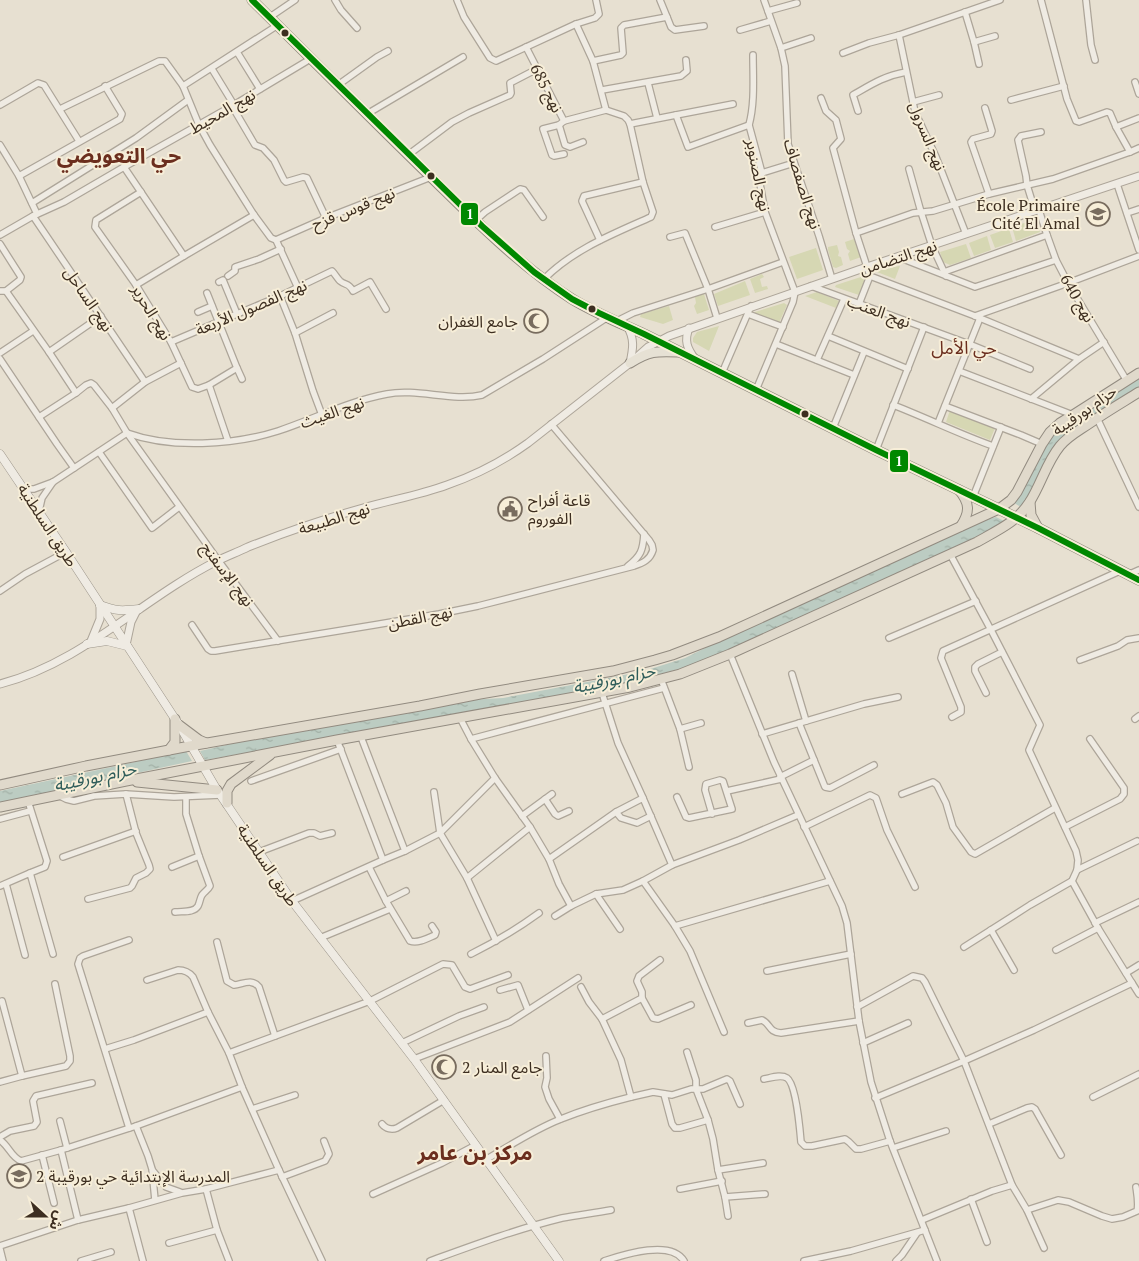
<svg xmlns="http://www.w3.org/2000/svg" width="1139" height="1261" font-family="'PT Serif','Noto Sans Arabic',serif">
  <defs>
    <pattern id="water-ripples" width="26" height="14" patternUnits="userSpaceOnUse" patternTransform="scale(1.25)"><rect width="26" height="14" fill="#bcccc2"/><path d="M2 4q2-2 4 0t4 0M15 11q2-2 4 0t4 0" fill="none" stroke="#a2b0a6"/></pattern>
  </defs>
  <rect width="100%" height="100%" fill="#e7e0d1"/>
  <!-- garden -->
  <g fill="#d6d7b3">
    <path d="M1033 220 1037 222 1040 232 1016 241 1012 227Z"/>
    <path d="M1007 229H1009L1013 242 995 248 990 235Z"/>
    <path d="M987 236 991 250 974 256 969 243Z"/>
    <path d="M854 239 861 257 850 261 848 254 850 251 847 249 845 242Z"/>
    <path d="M966 244 971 258 950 265 943 262 940 252Z"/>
    <path d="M837 245 839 252 838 256 841 257 843 265 836 268 833 267 828 250V247Z"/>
    <path d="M816 248 823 270 797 279 789 257Z"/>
    <path d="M899 266H900L895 279 877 272V271Z"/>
    <path d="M762 274 764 277 760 279 762 287 767 286 768 289 755 293 750 279Z"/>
    <path d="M864 276 866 277 859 295 835 287 836 285Z"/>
    <path d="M745 281 750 295 718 306 714 294Z"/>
    <path d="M817 292 839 301 836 308 805 296Z"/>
    <path d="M704 294 709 310 697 314 694 306 696 303 695 297Z"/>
    <path d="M784 303 787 305 779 323 755 313V312Z"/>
    <path d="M669 306 673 320 663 324 640 317 641 314Z"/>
    <path d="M719 326 709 351 693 342V338L697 332Z"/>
    <path d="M950 410 995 428 990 440 946 422Z"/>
  </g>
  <!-- water -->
  <g fill="url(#water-ripples)">
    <path d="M1139 377V388L1075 428 1021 507 1014 503 1020 495 1045 443 1055 431Z"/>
    <path d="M996 517 1004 521 985 533 743 644 693 665 631 682 509 707 205 760 200 751 248 740 467 700 503 698 629 674 644 671 685 658 709 646 980 522Z"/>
    <path d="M186 751 192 761 0 803V791Z"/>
  </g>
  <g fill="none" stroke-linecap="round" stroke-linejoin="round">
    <!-- minor casing -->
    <g stroke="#ada599" stroke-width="8">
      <g id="minor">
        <path d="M335 0 341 10 357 28"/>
        <path d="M457 0 464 17 490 58 496 61 576 24 595 18 599 14 596 0"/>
        <path d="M660 0 667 17"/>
        <path d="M764 0 781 48 785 66 788 144 819 236 832 279"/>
        <path d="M1041 0 1067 99 1076 121 1079 122 1107 112 1110 113 1116 127"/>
        <path d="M1086 0 1091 45 1095 60"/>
        <path d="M768 11 797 3"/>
        <path d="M965 12 974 42 979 64"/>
        <path d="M270 17 295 0"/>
        <path d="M576 24 593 61 606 110"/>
        <path d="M740 30 771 21"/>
        <path d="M899 35 915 112 936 157 966 234"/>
        <path d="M974 42 995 36"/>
        <path d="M526 47 564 121 606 110 624 116 628 120 630 124 676 115 688 147 749 125"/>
        <path d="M781 48 811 38"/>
        <path d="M237 52 260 89"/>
        <path d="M843 53 869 43 899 35 1000 0"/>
        <path d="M753 55C753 78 755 103 749 125L762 173 760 184 765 212 795 292 793 302 756 390"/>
        <path d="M593 61 621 55 623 53 621 28 624 25 667 17 671 27 675 30 704 26"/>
        <path d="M212 69 234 105"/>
        <path d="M1135 82 1139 94"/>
        <path d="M648 83 657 118"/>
        <path d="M338 85 377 57 388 51"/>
        <path d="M183 86 278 25"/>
        <path d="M602 90 681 76 687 71 686 60"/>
        <path d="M821 98 826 111 836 120 841 139 833 148 856 233 870 276 975 316 1079 359 1031 399"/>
        <path d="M1011 100 1064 86"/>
        <path d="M913 102 939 95"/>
        <path d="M0 105 38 83 44 85 79 141"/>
        <path d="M232 106 255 145 263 148 274 160 284 180 286 182 303 177 307 178 326 218"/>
        <path d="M985 108 992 131 991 134 973 139 971 142 989 194"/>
        <path d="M60 109 159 61H165L183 86 199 125 210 145 254 215 271 238 276 240 298 288"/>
        <path d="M858 111 853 95C872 84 884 76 906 72"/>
        <path d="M367 114 463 57"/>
        <path d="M676 115 733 104"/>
        <path d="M564 121 559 125 543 129 552 155 554 156 564 154"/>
        <path d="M559 125 565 145 570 147 583 142"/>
        <path d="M0 145 19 176 37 214"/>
        <path d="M1130 152 1116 127 1139 118"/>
        <path d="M408 155 452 122 469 113 510 95 511 93 510 83 537 69"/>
        <path d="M124 167 184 256"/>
        <path d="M909 169 921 212 932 246 946 276"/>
        <path d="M762 173 794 163"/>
        <path d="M19 176 120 119 122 114 105 86"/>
        <path d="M1117 184 1139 250"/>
        <path d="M141 192 96 220 95 227 136 285 171 342 192 387 198 389 209 385 228 441"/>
        <path d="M32 203 136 138 188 100"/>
        <path d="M1039 210 1047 235 1056 260 1068 283 1127 381"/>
        <path d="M1035 211 1027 185 1026 176 1018 140 1021 136 1041 132"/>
        <path d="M1127 213 1139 209"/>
        <path d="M33 216 145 382"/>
        <path d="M475 221 485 212 520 189 524 190 543 217"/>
        <path d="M715 227 765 212"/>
        <path d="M856 233 913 213 933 211 989 194 1053 179 1130 152 1139 148"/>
        <path d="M0 235 33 216 64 202 124 167 232 106 312 58"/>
        <path d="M670 237 685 233 708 289 717 318"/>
        <path d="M276 240 326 218 431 177"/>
        <path d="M600 240 582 201 584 196 643 182"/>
        <path d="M0 244 21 277 20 280 6 291H0"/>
        <path d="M898 257 975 287 1056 260"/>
        <path d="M944 272 1047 235"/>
        <path d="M228 276 235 271V267L259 259 281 249"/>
        <path d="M544 279C574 249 613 234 651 217L653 212 643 182 630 124"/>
        <path d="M219 282 223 280 237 314"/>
        <path d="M136 285 184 256 254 215"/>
        <path d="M811 286 969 344 1030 369"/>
        <path d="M6 291 49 352 76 393"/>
        <path d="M207 293 237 368 209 385"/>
        <path d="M280 296 295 333 313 391 322 415"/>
        <path d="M859 304 870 276"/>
        <path d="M198 312 212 306"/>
        <path d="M748 314 783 327"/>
        <path d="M975 316 1068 283 1139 256"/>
        <path d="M617 321 633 313 708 289 783 262"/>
        <path d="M295 333 333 313"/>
        <path d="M828 336 908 369"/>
        <path d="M171 342 218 322 280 296 332 271C335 274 337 278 340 281 346 286 348 282 353 291L370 282 386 309"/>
        <path d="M776 344 854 375"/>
        <path d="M49 352 101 316"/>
        <path d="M0 353 33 331"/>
        <path d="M0 359 57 444 74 468"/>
        <path d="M1079 359 1104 342"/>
        <path d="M817 360 844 299"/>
        <path d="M237 368 242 379"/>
        <path d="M959 371 1073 415"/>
        <path d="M722 373 751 306"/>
        <path d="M893 405C927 418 959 434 993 446"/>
        <path d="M945 406 1021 435 1042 444"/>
        <path d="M112 408 145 382 181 363"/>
        <path d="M39 417 76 393 86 385 91 383 94 385 112 408 127 433 218 560 278 641"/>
        <path d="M1097 418 1139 507"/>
        <path d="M938 423 980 318"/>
        <path d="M833 428 864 352"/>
        <path d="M876 450 924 327"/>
        <path d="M99 452 152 528 179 507"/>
        <path d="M24 489H34L53 482 127 433C171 449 234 445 278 431 314 419 349 401 387 394 417 388 453 402 482 395L543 359 608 317"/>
        <path d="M973 497 1001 427"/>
        <path d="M39 511 42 498 53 482"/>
        <path d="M950 554 991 630 1040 725 1029 750 1076 851 1078 860 1077 870 1072 881 1030 905 964 947"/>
        <path d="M628 566C641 556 643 550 644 534"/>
        <path d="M1130 574 1139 570"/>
        <path d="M0 591 25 574 66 552"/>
        <path d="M192 625 208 649 211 651H215L374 625 439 614 478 606 634 566C643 563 650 560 653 550L652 545 649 540 551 424"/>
        <path d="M889 638 976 601"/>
        <path d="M730 654 774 762 842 906 847 923 859 1021 871 1082 890 1141 937 1261"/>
        <path d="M1080 660 1118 646 1127 640 1139 638"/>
        <path d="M792 674 806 721"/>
        <path d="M661 679 680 729 701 723"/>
        <path d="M602 693 618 743 643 798"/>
        <path d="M986 693 975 671V667L978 664 1002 652"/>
        <path d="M952 717 961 712V707L941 658 943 651 1122 570"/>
        <path d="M460 718 471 739 495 778 530 827 549 859 559 884 571 906 596 894 623 890 643 881 675 926 830 881"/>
        <path d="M1135 719 1139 716"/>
        <path d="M799 723 825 787 830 788 874 765"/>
        <path d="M680 729 689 767"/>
        <path d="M762 734 864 704 898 697"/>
        <path d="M471 739 664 688"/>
        <path d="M337 740 383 860"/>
        <path d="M780 777 814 760"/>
        <path d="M251 781 341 749"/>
        <path d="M727 791 781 779"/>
        <path d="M434 792 440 833"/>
        <path d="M902 794 933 782 937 785 946 803 953 827 971 852 975 854 1055 808"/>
        <path d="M58 795 66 799 74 801 94 796 126 794 174 797 221 795"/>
        <path d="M677 797 686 817 689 818 732 809 723 781 720 780 706 784 705 790 712 814"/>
        <path d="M545 799 555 814 558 816 569 811"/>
        <path d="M28 801 47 861 45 867 30 873"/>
        <path d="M616 812 621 818 637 823 651 816"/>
        <path d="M522 816 552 794"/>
        <path d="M0 819 30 811"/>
        <path d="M804 827 870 795 876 798 887 830 915 887"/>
        <path d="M1065 827 1120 799 1124 794V788L1090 739"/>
        <path d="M440 833 495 778"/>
        <path d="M405 851 440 833 467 878 530 827"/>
        <path d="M259 852 309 833H314L320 836 332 833"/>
        <path d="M63 857 136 831"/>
        <path d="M549 859 616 812 643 798 672 865"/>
        <path d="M172 867 199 856"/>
        <path d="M369 867 386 901 410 941C418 944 428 938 435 935L436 932 432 926"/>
        <path d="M1077 870 1137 841"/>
        <path d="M467 878 496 941"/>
        <path d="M643 881 672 865 739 840 798 815"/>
        <path d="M6 884 25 955"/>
        <path d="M0 886 30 873 53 954"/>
        <path d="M596 894 620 929"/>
        <path d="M88 899 130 888 132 886 136 878 146 873 150 869 149 865 136 833 126 794"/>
        <path d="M292 901 383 860 405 851 361 737"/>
        <path d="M386 901 406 891"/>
        <path d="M175 912C183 911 194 913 198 906 200 902 200 898 202 895 205 891 208 890 210 886L199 856 186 814V797"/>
        <path d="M555 916 571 906"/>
        <path d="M1095 923 1139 902"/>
        <path d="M675 926 690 951 724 1032"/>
        <path d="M991 930 1014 970"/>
        <path d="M320 938 390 909"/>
        <path d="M129 940 83 956 80 958 78 964 129 1128"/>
        <path d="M217 942 227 981 234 985C243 984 252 978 259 987L275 1036"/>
        <path d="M1056 950 1098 928"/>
        <path d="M471 954C495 942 517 929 539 913"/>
        <path d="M767 971 851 954"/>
        <path d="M1126 973 1139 965"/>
        <path d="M147 980 178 970C185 970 189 972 193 977L208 1012 229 1053"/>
        <path d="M1132 983 1139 994"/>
        <path d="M581 987 589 1002 602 1019"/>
        <path d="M500 990 518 985 528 1010"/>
        <path d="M642 998 653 1018 658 1019 691 1005"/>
        <path d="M2 1001 22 1076"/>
        <path d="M857 1007 913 976 922 978 925 982 964 1061 1034 1030 1132 983 1098 928 1072 881"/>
        <path d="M748 1023 762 1020C771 1024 768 1032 781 1033L859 1021"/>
        <path d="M402 1043 459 1016 484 1007"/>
        <path d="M863 1043 908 1023"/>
        <path d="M105 1049 134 1040 208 1012"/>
        <path d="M687 1052 696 1080V1089H703L727 1079 730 1081 740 1104"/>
        <path d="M546 1056 547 1078 545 1087 549 1099 560 1119"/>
        <path d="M414 1059 510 1022 578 978"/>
        <path d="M764 1079C770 1078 781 1074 787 1078 796 1084 800 1130 801 1142L805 1146H812L845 1139 849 1142 856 1149H861L890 1141"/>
        <path d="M0 1082 22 1076 66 1066 70 1061V1056L55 984"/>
        <path d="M664 1094 672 1124 675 1128H680L708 1120"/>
        <path d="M631 1097 653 1092 672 1095 691 1089H696L708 1120 713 1139 718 1170 725 1197 728 1216"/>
        <path d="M1093 1097 1139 1074"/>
        <path d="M875 1098 964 1061 1012 1185 1027 1210 1044 1248"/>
        <path d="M252 1109 295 1095"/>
        <path d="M60 1121 67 1148"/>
        <path d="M382 1124C386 1129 392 1130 397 1128L444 1100"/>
        <path d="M989 1124 1027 1108 1032 1107 1035 1109 1061 1155"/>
        <path d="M136 1126 148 1156 152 1169 155 1200"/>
        <path d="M0 1137 10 1131 34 1126 37 1122 33 1101 36 1096 92 1083"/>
        <path d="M0 1140C9 1146 11 1157 21 1161L61 1150 136 1126 242 1087"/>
        <path d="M893 1148 946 1131"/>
        <path d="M61 1150 78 1220"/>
        <path d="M42 1155 54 1203"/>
        <path d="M487 1159C511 1145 535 1129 561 1119 583 1110 607 1103 631 1097L621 1060 602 1019 642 998V992L637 981 639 976 660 960"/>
        <path d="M718 1170 763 1163"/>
        <path d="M153 1171 166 1187 180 1192"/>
        <path d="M282 1177 325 1161 329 1154 324 1141"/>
        <path d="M206 1189 217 1230 229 1261"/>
        <path d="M680 1189 722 1181"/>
        <path d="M373 1194 442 1163 476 1145"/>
        <path d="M725 1197 765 1194"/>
        <path d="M971 1199 987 1242"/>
        <path d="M129 1208 143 1261"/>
        <path d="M1027 1210 1058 1200 1069 1202 1102 1216 1112 1219 1123 1217 1137 1211C1139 1204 1137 1194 1136 1187"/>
        <path d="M922 1220 992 1191 1012 1185"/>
        <path d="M169 1243 217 1230"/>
        <path d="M0 1246 78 1220 129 1208 182 1193 206 1189 279 1170"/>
        <path d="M0 1249 3 1261"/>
        <path d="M81 1261 111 1252"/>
        <path d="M322 1261 279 1170 242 1087 229 1053 370 1001 443 964 452 965 465 987 470 989 508 975"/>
        <path d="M430 1261C474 1245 517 1229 562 1218 578 1215 595 1213 611 1210"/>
        <path d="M604 1261C623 1255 671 1239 684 1261"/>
        <path d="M804 1261 851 1251 925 1230"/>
        <path d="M896 1261 902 1255 917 1233"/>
      </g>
    </g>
    <!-- tertiary casing -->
    <g stroke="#ada599" stroke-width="9">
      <g id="tertiary">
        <path d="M627 326C635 339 633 349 630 363"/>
        <path d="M689 328C684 341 687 348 695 359"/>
        <path d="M91 641 100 619V606"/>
        <path d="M126 645 131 622 136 612"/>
        <path d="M0 684C82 663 143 598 217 561 227 556 238 552 248 547 286 532 324 519 363 508 391 500 420 495 447 485 476 475 503 461 528 443L630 363 648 347 669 336 858 270 1139 176"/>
      </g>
    </g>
    <!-- secondary casing -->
    <g stroke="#9c958a" stroke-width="9">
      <g id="secondary">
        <path d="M0 454 66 552 179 725 217 790 292 901 414 1059 559 1261"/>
        <path d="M100 605C116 611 121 611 139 609"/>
        <path d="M87 644 107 641 127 646"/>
      </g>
    </g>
    <!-- primary casing -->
    <g stroke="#928b80" stroke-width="11">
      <g id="primary">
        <path d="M252 0C312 59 371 119 432 178 476 221 520 266 572 299 595 313 620 323 644 334L876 450 1038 528 1139 580"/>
        <path d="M630 363C649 351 656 351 678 352"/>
      </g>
    </g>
    <!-- trunk casing -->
    <g stroke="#928b80" stroke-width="11">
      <g id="trunk">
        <path d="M959 490C970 503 970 512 961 526"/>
        <path d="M1030 502 1031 515 1038 528"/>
        <path d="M179 725 199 740 206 743"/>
        <path d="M169 750 175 742V719"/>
        <path d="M137 782 217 790"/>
        <path d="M0 785 86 766 190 746 420 706 480 694 613 671 655 660 672 655 719 637 999 509 1011 500 1017 492 1042 444 1050 432 1060 423 1073 415 1139 373"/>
        <path d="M227 803V791L231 784 270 755"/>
        <path d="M0 807 126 781 337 740 630 687 680 674 730 654 977 542C996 531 1017 522 1029 503 1041 485 1046 463 1060 446 1068 436 1080 430 1090 423 1106 412 1123 402 1139 392"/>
      </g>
    </g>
    <!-- minor -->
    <use href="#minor" stroke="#efebe3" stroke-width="5.5"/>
    <!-- tertiary -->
    <use href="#tertiary" stroke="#efebe3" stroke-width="7"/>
    <!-- secondary -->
    <use href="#secondary" stroke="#efebe3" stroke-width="8"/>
    <!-- primary -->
    <use href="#primary" stroke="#e6e1d4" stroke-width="9"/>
    <!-- trunk -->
    <use href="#trunk" stroke="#e0d9cb" stroke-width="9"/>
    <!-- bus-1 casing -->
    <g stroke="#f7eed8" stroke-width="10">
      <path id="bus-1" d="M252 0 482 226 534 272 572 299 599 313 644 334 876 450 1038 528 1139 580"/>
    </g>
    <!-- bus-1 -->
    <use href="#bus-1" stroke="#080" stroke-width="6"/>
  </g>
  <!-- icons -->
  <defs>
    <g id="school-ring" transform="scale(1.25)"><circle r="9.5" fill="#f7eed8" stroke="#786c5e" stroke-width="1.5"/><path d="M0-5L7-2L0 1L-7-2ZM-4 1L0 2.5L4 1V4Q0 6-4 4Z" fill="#786c5e"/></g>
    <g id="mosque-ring" transform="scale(1.25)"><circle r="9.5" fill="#f7eed8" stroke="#786c5e" stroke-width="1.5"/><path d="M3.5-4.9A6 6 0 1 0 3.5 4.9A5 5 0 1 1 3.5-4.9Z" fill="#786c5e"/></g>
    <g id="civic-ring" transform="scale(1.25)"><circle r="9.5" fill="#f7eed8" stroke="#786c5e" stroke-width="1.5"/><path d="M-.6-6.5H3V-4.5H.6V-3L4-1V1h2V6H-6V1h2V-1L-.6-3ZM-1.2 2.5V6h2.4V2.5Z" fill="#786c5e"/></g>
  </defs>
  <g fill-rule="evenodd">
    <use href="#school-ring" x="1098" y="214"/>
    <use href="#mosque-ring" x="536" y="321"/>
    <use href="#civic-ring" x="510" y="509"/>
    <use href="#mosque-ring" x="444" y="1067"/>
    <use href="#school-ring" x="19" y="1176"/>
  </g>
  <!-- markers -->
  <g fill="#3d2e20" stroke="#f7eed8" stroke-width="2">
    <circle cx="285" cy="33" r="4.5"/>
    <circle cx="431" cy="176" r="4.5"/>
    <circle cx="592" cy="309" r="4.5"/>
    <circle cx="805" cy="414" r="4.5"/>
  </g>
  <g text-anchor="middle" stroke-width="4" stroke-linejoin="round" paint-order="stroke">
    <!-- street labels -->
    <g font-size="16" fill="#3d2e20" stroke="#f7eed8">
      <text transform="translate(547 88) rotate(63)" y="6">نهج 685</text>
      <text transform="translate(222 111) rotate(-30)" y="6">نهج المحيط</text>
      <text transform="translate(928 136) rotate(68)" y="6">نهج السرول</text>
      <text transform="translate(759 175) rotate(79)" y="6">نهج الصنوبر</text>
      <text transform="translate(803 184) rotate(73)" y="6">نهج الصفصاف</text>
      <text transform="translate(353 208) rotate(-22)" y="6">نهج قوس قزح</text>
      <text transform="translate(898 257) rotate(-18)" y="6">نهج التضامن</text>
      <text transform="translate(1078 298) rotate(60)" y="6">نهج 640</text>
      <text transform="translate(89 299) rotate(56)" y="6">نهج الساحل</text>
      <text transform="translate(251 307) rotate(-23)" y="6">نهج الفصول الأربعة</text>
      <text transform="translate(879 311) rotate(20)" y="6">نهج العنب</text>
      <text transform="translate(152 312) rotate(59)" y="6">نهج الحرير</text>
      <text transform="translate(1084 410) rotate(-35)" y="6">حزام بورقيبة</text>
      <text transform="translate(332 412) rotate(-19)" y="6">نهج الغيث</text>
      <text transform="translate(334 518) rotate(-17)" y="6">نهج الطبيعة</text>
      <text transform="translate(48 525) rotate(57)" y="6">طريق السلطنية</text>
      <text transform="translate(228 574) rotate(53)" y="6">نهج الإسفنج</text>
      <text transform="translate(420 617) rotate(-11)" y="6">نهج القطن</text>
      <text transform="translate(268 865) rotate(56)" y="6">طريق السلطنية</text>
    </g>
    <!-- poi labels -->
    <g font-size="16" fill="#3d2e20" stroke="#f7eed8" text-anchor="start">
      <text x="1080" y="211" text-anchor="end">École Primaire<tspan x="1080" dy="18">Cité El Amal</tspan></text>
      <text x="518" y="327" text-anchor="end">جامع الغفران</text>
      <text x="528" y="506">قاعة أفراح<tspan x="528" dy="18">الفوروم</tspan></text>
      <text x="462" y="1073">جامع المنار 2</text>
      <text x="36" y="1182">المدرسة الإبتدائية حي بورقيبة 2</text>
    </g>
    <!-- neighbourhood labels -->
    <g font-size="18" fill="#6b2e1e" stroke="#f7eed8">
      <text x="964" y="354">حي الأمل</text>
    </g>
    <!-- water labels -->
    <g font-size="18" font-style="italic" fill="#2f5d5a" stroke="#f7eed8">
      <text transform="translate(614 679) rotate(-12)" y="6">حزام بورقيبة</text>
      <text transform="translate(95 777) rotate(-12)" y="6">حزام بورقيبة</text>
    </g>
    <!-- district labels -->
    <g font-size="21" font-weight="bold" fill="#6b2e1e" stroke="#f7eed8">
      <text x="119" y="163">حي التعويضي</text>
      <text x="475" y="1160">مركز بن عامر</text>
    </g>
  </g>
  <g stroke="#f7eed8" stroke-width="2">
    <rect x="460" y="202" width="19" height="24" rx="5" fill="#080"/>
    <rect x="889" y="449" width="20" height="24" rx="5" fill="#080"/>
  </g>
  <g font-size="14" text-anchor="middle" font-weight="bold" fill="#fff">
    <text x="470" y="219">1</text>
    <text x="899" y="466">1</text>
  </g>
  <!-- north arrow -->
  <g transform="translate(45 1216) rotate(111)" stroke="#f7eed8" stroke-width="4" paint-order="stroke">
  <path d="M0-4L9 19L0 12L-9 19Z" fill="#3d2e20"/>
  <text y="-8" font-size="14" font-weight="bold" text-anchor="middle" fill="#3d2e20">ش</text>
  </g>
</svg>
